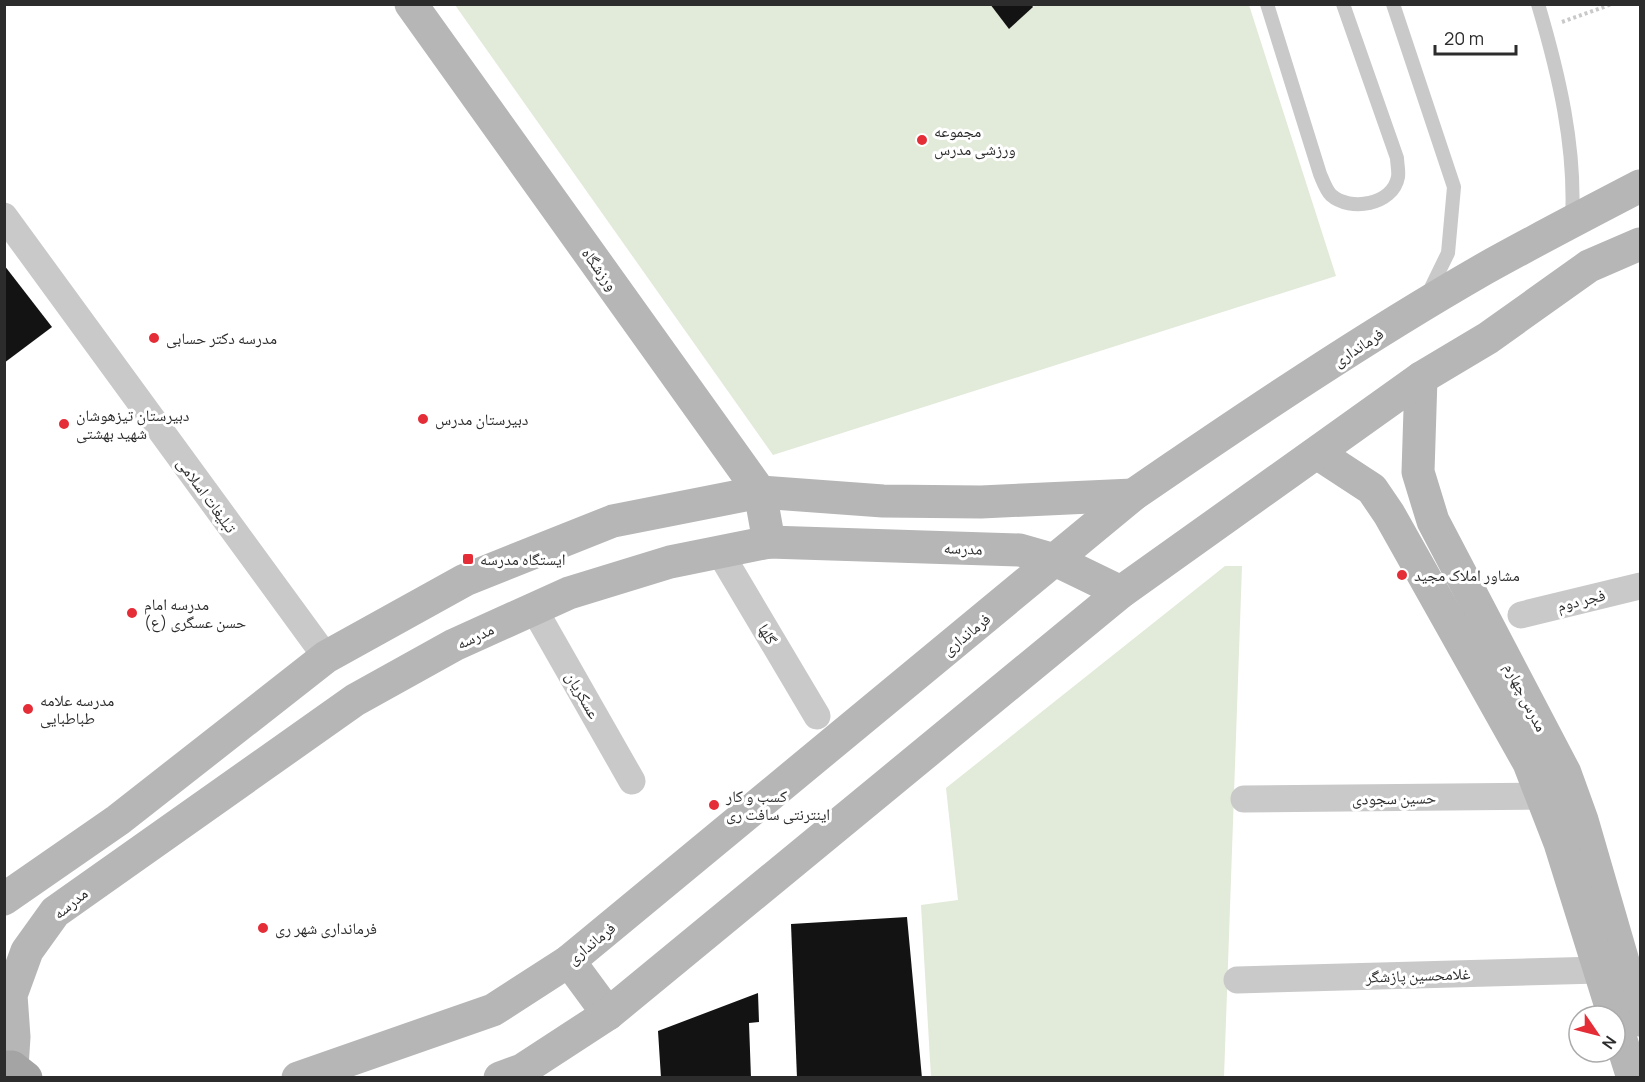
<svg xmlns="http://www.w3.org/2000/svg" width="1645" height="1082" font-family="Manrope,'Noto Naskh Arabic',sans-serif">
  <rect width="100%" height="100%" fill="#fff"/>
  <!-- green -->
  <g fill="#e2ead9">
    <path d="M455 5H1249L1336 276 773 455Z"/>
    <path d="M1225 566H1242L1224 1077H931L921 905 958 900 946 788Z"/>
  </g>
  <!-- building -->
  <g fill="#131313">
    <path d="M990 4H1031L1033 7 1009 29Z"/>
    <path d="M4 265 52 327 4 363Z"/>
    <path d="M907 917 922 1078H797L791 924Z"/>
    <path d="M758 993 759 1022 749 1023 751 1078H661L658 1031Z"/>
  </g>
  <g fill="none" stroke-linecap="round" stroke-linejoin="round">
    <!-- path -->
    <path stroke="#c9c9c9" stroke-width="4" stroke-dasharray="3 3" stroke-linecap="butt" d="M1562 22 1612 4"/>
    <!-- lane -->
    <g stroke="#c9c9c9" stroke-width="14">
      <path d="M1267 4 1320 174C1323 181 1326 190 1331 195 1350 212 1393 205 1398 177 1399 171 1397 163 1397 158L1343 4"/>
      <path d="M1393 4 1454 187 1448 253 1428 294"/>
      <path d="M1538 4C1559 75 1576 147 1572 220"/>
    </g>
    <!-- street -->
    <g stroke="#c9c9c9" stroke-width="27">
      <path d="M4 216 326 657"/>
      <path d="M719 551 817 716"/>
      <path d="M534 609 632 781"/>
      <path d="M1521 615 1640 586"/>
      <path d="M1244 799 1543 796"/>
      <path d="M1237 980 1599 970"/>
    </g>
    <!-- secondary -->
    <g stroke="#b6b6b6" stroke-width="33">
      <path d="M411 4 760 492 769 542"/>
      <path d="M1421 378 1418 472 1433 521 1565 773 1582 820 1640 1020"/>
      <path d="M1317 453 1372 489 1389 514 1529 763 1560 843 1614 1016"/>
      <path d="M4 899 118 820 326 657 465 580 613 521 760 492 883 501 981 502 1133 495"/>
      <path d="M569 961 608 1014"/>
      <path d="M1615 1021 1633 1078"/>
      <path d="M12 1067 14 1037 11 995 27 951 55 912 355 700 454 645 569 593 670 562 769 542 1020 550 1055 560 1121 592"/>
      <path d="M298 1078 493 1010 569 961 1133 495C1248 416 1364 338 1484 269 1536 240 1588 213 1640 186"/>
      <path d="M500 1078 522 1070 608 1014 1121 592 1421 378 1488 338 1589 266 1640 244"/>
    </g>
    <!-- primary -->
    <path stroke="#a4a4a4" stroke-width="33" d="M4 1067H12L26 1078"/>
  </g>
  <!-- markers -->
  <g fill="#e42d37" stroke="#fff" stroke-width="2">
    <circle cx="922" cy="140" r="6"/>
    <circle cx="154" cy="338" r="6"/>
    <circle cx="423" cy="419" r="6"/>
    <circle cx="64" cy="424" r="6"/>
    <rect x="462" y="553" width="12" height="12" rx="3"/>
    <circle cx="1402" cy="575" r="6"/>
    <circle cx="132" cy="613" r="6"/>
    <circle cx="28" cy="709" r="6"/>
    <circle cx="714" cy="805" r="6"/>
    <circle cx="263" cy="928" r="6"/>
  </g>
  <g text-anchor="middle" stroke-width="6" stroke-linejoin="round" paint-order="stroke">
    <!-- poi labels -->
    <g font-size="16" fill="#2c2c2c" stroke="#fff" text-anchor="start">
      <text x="934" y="137">مجموعه<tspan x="934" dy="18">ورزشی مدرس</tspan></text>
      <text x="166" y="344">مدرسه دکتر حسابی</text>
      <text x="76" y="421">دبیرستان تیزهوشان<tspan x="76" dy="18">شهید بهشتی</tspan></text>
      <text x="435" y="425">دبیرستان مدرس</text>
      <text x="480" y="565">ایستگاه مدرسه</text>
      <text x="1414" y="581">مشاور املاک مجید</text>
      <text x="144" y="610">مدرسه امام<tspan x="144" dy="18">حسن عسگری (ع)</tspan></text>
      <text x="40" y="706">مدرسه علامه<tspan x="40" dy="18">طباطبایی</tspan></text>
      <text x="726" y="802">کسب و کار<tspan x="726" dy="18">اینترنتی سافت ری</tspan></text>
      <text x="275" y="934">فرمانداری شهر ری</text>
    </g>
    <!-- street labels -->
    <g font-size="16" fill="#2c2c2c" stroke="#fff">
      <text transform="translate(600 269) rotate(54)" y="6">ورزشگاه</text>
      <text transform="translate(1358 347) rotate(-33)" y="6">فرمانداری</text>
      <text transform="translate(207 495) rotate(54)" y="6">تبلیغات اسلامی</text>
      <text transform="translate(963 548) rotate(2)" y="6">مدرسه</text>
      <text transform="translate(1581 600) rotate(-14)" y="6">فجر دوم</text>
      <text transform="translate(768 634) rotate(60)" y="6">گلها</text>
      <text transform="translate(966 634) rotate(-39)" y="6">فرمانداری</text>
      <text transform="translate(475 636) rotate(-25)" y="6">مدرسه</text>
      <text transform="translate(583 695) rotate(60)" y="6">عسکریان</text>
      <text transform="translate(1526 697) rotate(63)" y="6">مدرس چهارم</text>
      <text transform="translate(1394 798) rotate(-1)" y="6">حسین سجودی</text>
      <text transform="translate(70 903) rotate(-39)" y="6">مدرسه</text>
      <text transform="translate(591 943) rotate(-39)" y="6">فرمانداری</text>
      <text transform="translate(1418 975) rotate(-2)" y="6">غلامحسین پازشگر</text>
    </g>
  </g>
  <!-- border -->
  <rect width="1645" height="1082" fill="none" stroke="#2c2c2c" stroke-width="12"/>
  <!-- north arrow -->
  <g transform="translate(1597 1034) rotate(125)"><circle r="28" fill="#ffffff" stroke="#ababab" stroke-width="1.5"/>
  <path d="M0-4.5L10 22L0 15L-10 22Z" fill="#e42d37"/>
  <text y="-9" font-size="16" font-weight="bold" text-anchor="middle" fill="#2c2c2c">N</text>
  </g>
  <!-- scale -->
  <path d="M1435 45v9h81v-9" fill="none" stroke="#2c2c2c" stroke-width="3"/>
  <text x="1444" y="45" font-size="18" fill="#2c2c2c" stroke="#ffffff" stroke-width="4.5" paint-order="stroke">20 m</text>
</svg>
